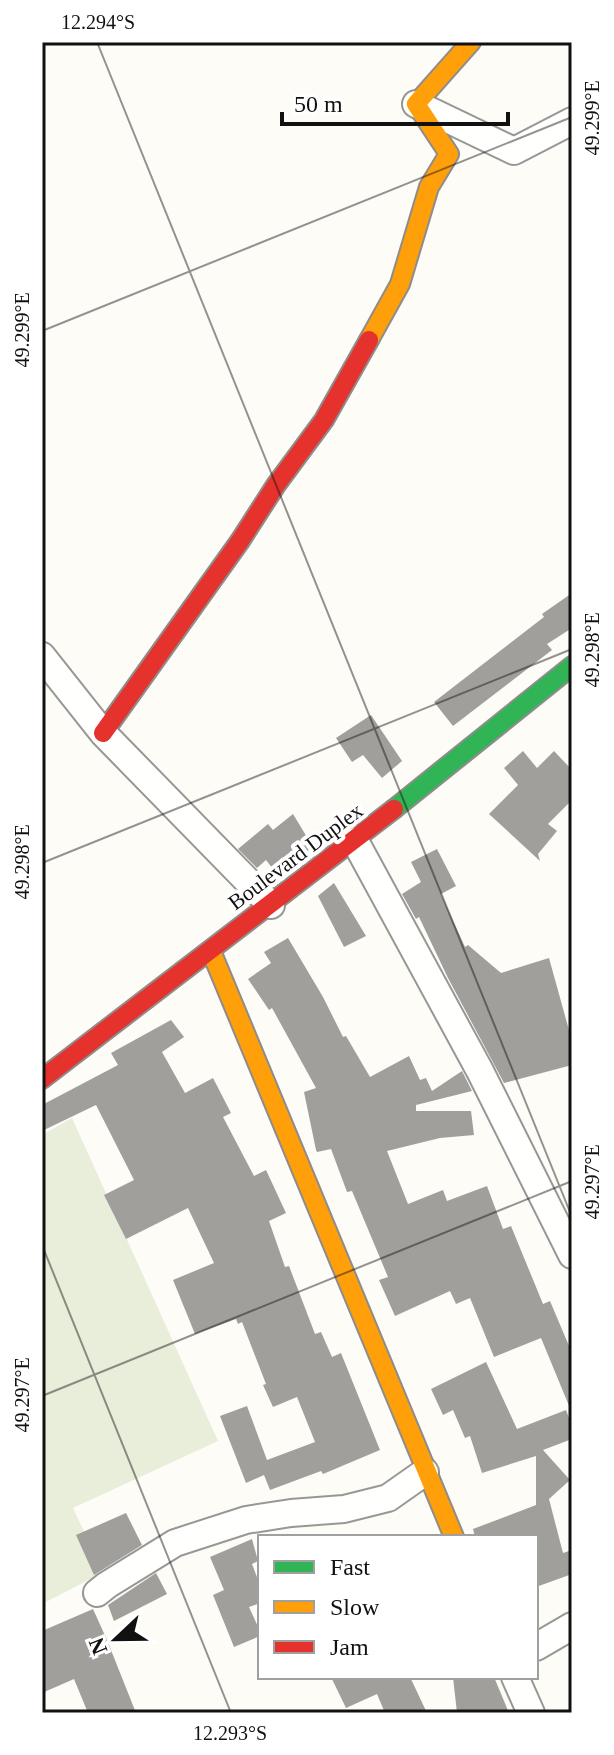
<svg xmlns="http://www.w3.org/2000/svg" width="614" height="1755" font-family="'Times New Roman',serif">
  <rect width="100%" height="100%" fill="#fdfcf7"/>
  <!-- cemetery -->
  <path fill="#e9eedb" d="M72 1118 218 1441 73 1508 97 1559 98 1575 42 1604V1135Z"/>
  <!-- building -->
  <g fill="#a19f9c">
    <path d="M572 593V628L547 644 552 650 453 726 434 702 544 617 542 614Z"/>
    <path d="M371 715 402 761 382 778 363 755 352 762 336 738Z"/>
    <path d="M523 751 537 768 554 751 572 770V800L548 824 557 831 538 854 540 861 489 814 518 785 504 768Z"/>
    <path d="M293 814 313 847 277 874 266 860 257 868 238 849 268 824 273 830Z"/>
    <path d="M437 849 456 886 441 894 465 947 468 945 501 973 549 958 572 1041V1065L504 1083 448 978 419 917 416 919 402 894 421 882 411 862Z"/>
    <path d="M334 883 366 936 344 947 318 896Z"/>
    <path d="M288 938 323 997 343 1037 346 1036 370 1077 409 1056 420 1080 426 1078 432 1091 462 1071 472 1091 416 1105V1111H471L474 1135 440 1138 387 1151 408 1204 443 1190 447 1201 487 1186 503 1229 511 1226 543 1304 550 1301 572 1353V1413L541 1338 494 1357 470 1298 456 1304 450 1291 395 1316 379 1280 388 1277 352 1191 347 1192 331 1149 317 1152 316 1150 304 1092 316 1088 272 1008 269 1010 248 979 271 963 264 952Z"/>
    <path d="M171 1020 184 1037 162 1052 185 1093 213 1078 231 1113 223 1117 254 1176 266 1170 286 1213 269 1221 285 1267 289 1266 315 1334 321 1332 332 1357 341 1353 380 1450 323 1474 321 1471 270 1490 264 1475 246 1483 220 1416 247 1406 267 1460 315 1442 297 1397 273 1407 263 1385 266 1384 242 1322 238 1324 236 1319 195 1334 173 1280 214 1263 188 1208 126 1239 104 1195 134 1180 96 1105 42 1131V1105L118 1065 111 1053Z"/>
    <path d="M486 1362 517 1429 566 1410 572 1426V1439L543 1450 570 1480 549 1499 563 1553 572 1550V1574L536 1587V1537H475L473 1529 536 1505V1456L482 1473 470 1436 465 1438 453 1410 443 1415 431 1389Z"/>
    <path d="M126 1513 142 1545 94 1575 76 1535Z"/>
    <path d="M252 1539 258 1561 252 1564 260 1585V1603L249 1607 260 1631V1636L234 1647 213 1595 224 1590 210 1557Z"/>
    <path d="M156 1573 167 1594 114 1621 108 1605Z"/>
    <path d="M93 1609 107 1640 136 1713H88L74 1679 42 1693V1631Z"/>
    <path d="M331 1677H415L411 1679 427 1713H385L377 1694 346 1708Z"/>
    <path d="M453 1677H494L509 1713H457Z"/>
  </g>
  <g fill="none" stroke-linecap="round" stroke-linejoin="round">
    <!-- street casing -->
    <g stroke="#979795" stroke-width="30">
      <g id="street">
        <path d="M416 104 514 151 572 121"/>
        <path d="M42 656 103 733 271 905"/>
        <path d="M355 841 480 1071 572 1255"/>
        <path d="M97 1593 107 1585 175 1543 246 1520 291 1513 344 1509 388 1498 425 1472"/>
        <path d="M536 1647 572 1626"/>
        <path d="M515 1677 531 1713"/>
      </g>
    </g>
    <!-- fast casing -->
    <g stroke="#8e8d8b" stroke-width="22">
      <path id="fast" d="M394 809 572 666"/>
    </g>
    <!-- slow casing -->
    <g stroke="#8e8d8b" stroke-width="22">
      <g id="slow">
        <path d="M369 340 400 284 429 187 449 154 416 104 471 42"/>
        <path d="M211 951 454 1537"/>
      </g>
    </g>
    <!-- jam casing -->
    <g stroke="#8e8d8b" stroke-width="22">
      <g id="jam">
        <path d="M103 733 240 541 276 485 324 420 369 340"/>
        <path d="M42 1079 394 809"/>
      </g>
    </g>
    <!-- street -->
    <use href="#street" stroke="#fffffe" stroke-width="26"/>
    <!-- fast -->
    <use href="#fast" stroke="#30b455" stroke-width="18"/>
    <!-- slow -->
    <use href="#slow" stroke="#ff9f0a" stroke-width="18"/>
    <!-- jam -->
    <use href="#jam" stroke="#e5322d" stroke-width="18"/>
  </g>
  <!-- ticks -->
  <path fill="none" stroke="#111" stroke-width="2" stroke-opacity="0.45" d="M97 42 572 1217M42 331 572 117M42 863 572 649M42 1245 231 1713M42 1396 572 1181"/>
  <g text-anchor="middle" stroke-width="8" stroke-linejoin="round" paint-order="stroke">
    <!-- street labels -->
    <g font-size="22" fill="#111" stroke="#fff">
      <text transform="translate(295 856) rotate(-37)" y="8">Boulevard Duplex</text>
    </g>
  </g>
  <!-- border -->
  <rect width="614" height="1755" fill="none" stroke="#ffffff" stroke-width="88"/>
  <!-- legend -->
  <rect x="258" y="1535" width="280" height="144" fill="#ffffff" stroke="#a0a0a0" stroke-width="2"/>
  <rect x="274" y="1561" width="40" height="12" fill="#30b455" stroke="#a0a0a0" stroke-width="2"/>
  <text x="330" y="1575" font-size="24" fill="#111111">Fast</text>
  <rect x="274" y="1601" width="40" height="12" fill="#ff9f0a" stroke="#a0a0a0" stroke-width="2"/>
  <text x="330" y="1615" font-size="24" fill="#111111">Slow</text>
  <rect x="274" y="1641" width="40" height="12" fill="#e5322d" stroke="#a0a0a0" stroke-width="2"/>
  <text x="330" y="1655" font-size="24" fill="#111111">Jam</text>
  <!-- north arrow -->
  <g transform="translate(116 1639) rotate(248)" stroke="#ffffff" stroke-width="6" paint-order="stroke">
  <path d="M0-6L14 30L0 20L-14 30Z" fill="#111111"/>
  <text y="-12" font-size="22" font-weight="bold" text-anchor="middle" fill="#111111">N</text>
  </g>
  <!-- scale -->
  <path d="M282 112v12h226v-12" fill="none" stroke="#111111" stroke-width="4"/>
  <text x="294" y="112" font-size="24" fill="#111111" stroke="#ffffff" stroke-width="6" paint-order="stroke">50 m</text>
  <rect x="44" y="44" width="526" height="1667" fill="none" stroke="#111" stroke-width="3"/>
  <g font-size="20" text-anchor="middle" fill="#111">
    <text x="98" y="29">12.294°S</text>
    <text transform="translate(592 118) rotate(-90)" y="7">49.299°E</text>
    <text transform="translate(22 330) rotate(-90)" y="7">49.299°E</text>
    <text transform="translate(592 650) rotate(-90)" y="7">49.298°E</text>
    <text transform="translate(22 862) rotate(-90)" y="7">49.298°E</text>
    <text transform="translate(592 1182) rotate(-90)" y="7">49.297°E</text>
    <text transform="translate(22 1395) rotate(-90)" y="7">49.297°E</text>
    <text x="230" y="1740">12.293°S</text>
  </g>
</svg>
